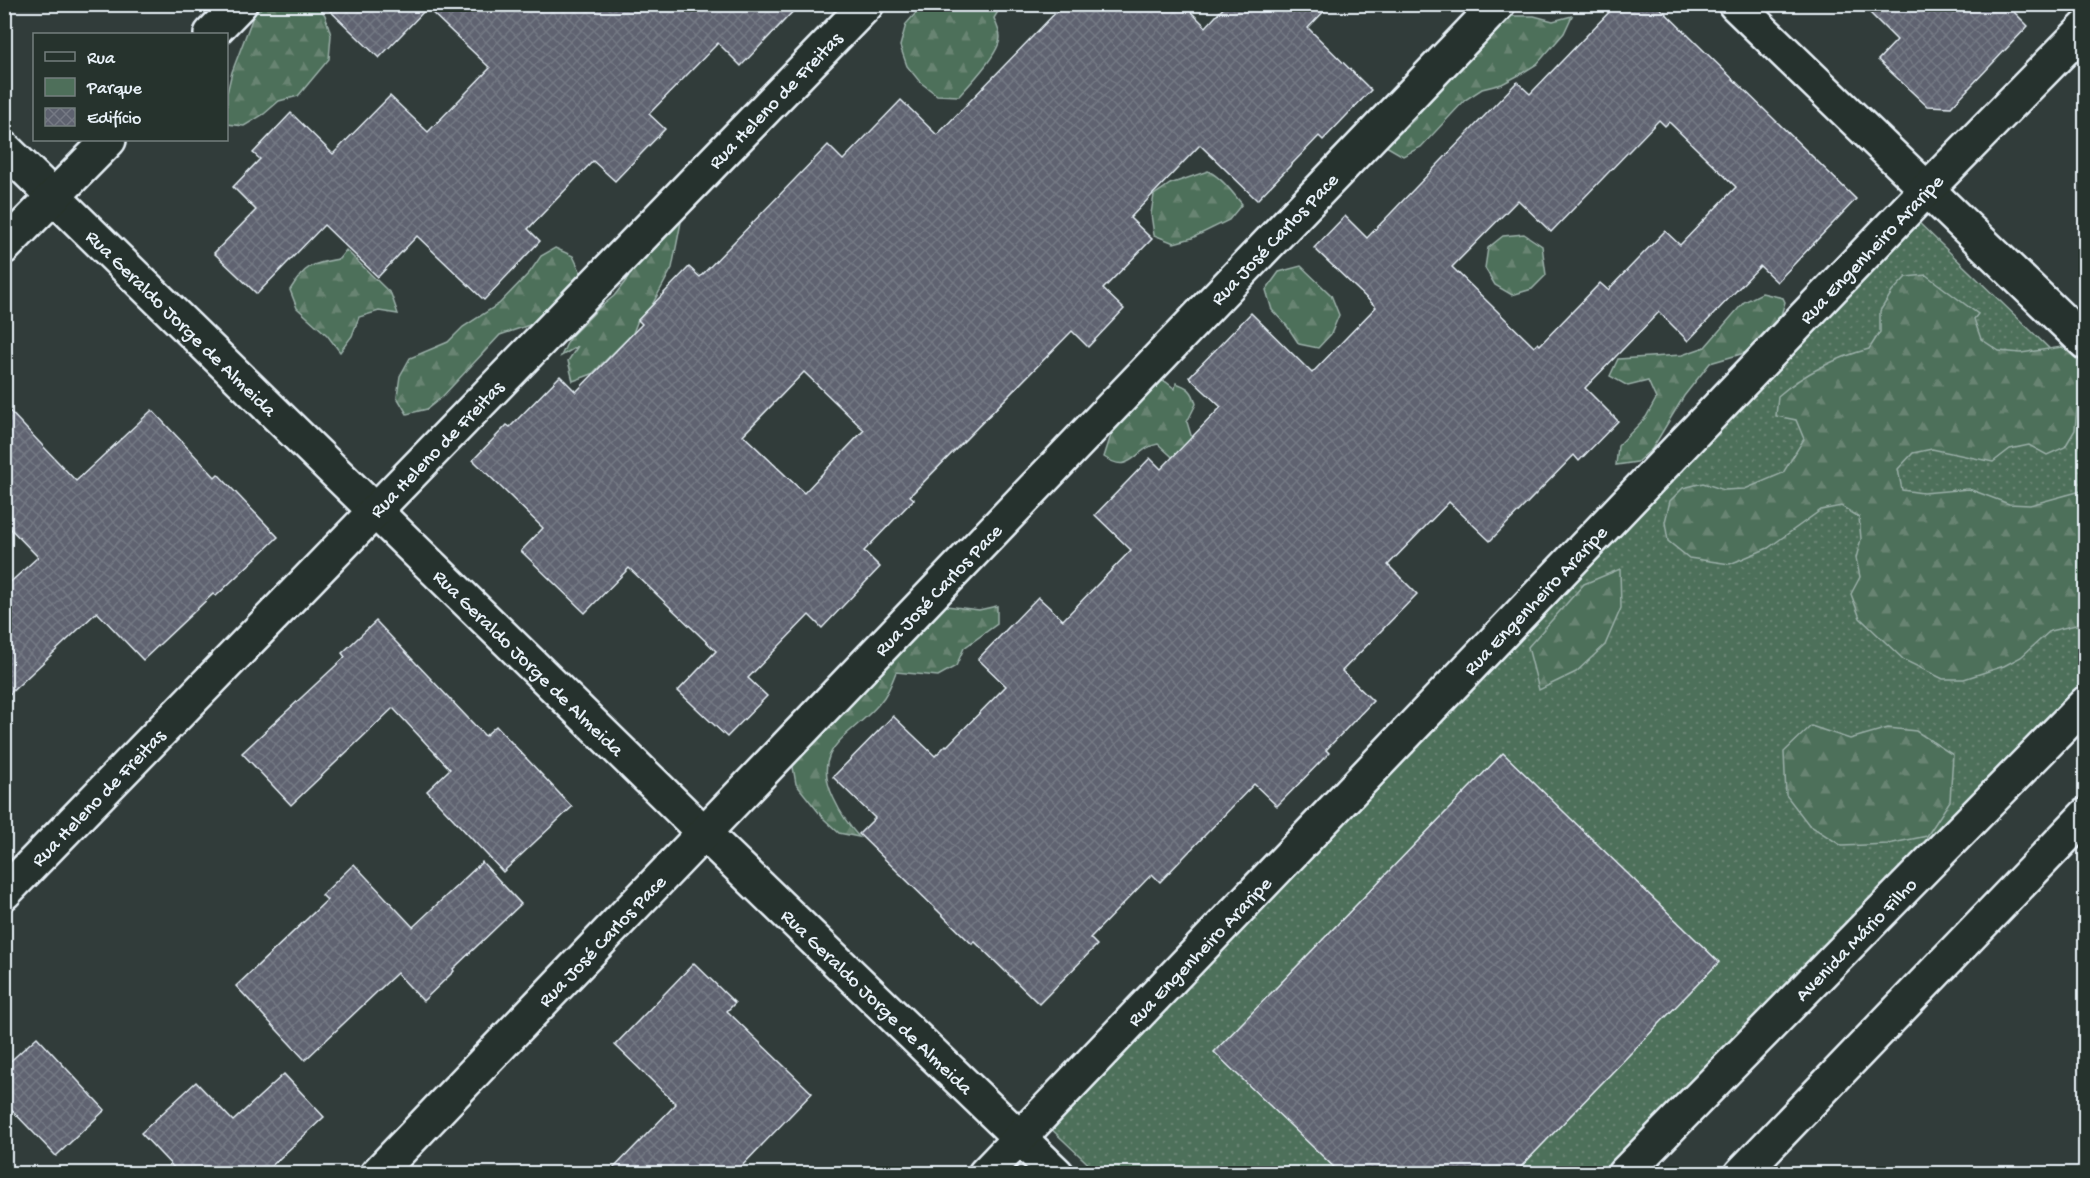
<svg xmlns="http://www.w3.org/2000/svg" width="2090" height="1178" font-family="'Gochi Hand',sans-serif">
  <defs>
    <pattern id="green-dots" width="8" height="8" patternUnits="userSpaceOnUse" patternTransform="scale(1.5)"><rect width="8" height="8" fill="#4e6f5a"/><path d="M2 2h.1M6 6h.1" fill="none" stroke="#688472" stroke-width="1.8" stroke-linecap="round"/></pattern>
    <pattern id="forest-firs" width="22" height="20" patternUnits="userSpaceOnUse" patternTransform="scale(1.5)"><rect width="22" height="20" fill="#4e6f5a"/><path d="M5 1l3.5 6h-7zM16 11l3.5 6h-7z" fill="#688472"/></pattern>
    <pattern id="building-cross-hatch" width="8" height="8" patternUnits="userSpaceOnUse" patternTransform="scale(1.5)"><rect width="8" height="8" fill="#5e626f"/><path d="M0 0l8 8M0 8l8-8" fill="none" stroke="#757984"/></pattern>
  </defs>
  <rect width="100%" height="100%" fill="#313c3a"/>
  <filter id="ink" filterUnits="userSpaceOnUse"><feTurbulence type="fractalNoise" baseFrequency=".0167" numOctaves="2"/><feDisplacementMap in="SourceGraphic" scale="12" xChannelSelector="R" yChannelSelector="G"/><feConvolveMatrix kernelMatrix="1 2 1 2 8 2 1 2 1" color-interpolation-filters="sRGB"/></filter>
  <g filter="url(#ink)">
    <!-- green -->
    <path fill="url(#green-dots)" stroke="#9bb0a9" stroke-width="1.5" d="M1914 218 2085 383V688L1609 1173H1098L1046 1124Z"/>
    <!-- forest -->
    <g fill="url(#forest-firs)" stroke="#9bb0a9" stroke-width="1.5">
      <path d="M265 5H317L325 15 331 35 329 59 298 96 279 101 264 114 244 126 227 124V93L232 72 254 14Z"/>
      <path d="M923 5H1002L994 18C996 24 1000 32 1000 37 1000 53 970 84 959 96L937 95 920 82 907 66 900 46 906 24Z"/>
      <path d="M1513 16H1534L1553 21 1572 16 1564 33 1537 64 1519 75 1502 84 1482 89 1465 100 1421 147 1403 156 1386 146 1415 119 1423 100 1494 21Z"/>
      <path d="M1208 171C1222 178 1232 192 1242 204L1229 220 1192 238 1174 243 1154 235 1151 214 1154 195 1170 184Z"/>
      <path d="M681 222 672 268 652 305 638 320 633 333 592 374 573 381 568 361 578 346 561 356 570 337 598 309 614 296 663 233Z"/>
      <path d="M1524 234 1542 246 1546 275 1532 289 1512 295 1495 285 1485 268 1488 248 1503 236Z"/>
      <path d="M555 248 573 256 582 275 568 312 500 335 442 397 427 409 407 414 397 397 400 376 410 358 448 342 463 327 499 304 530 272 541 256Z"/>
      <path d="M346 250 391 294 398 314 379 311 359 317 352 336 340 352 327 335 297 308 290 290C305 265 311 264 339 259Z"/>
      <path d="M1301 266 1331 295 1339 315 1331 334 1318 348 1299 344 1287 326 1272 310 1266 290 1279 272Z"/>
      <path d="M1926 275 1978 314 1974 319 1981 339 1999 351 2021 353 2062 347 2081 357 2085 362V396L2077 408 2075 430 2065 447 2047 455 2029 445 2010 449 1993 462 1932 449 1913 453 1898 469 1902 490 1923 493 1969 489 2009 504 2030 505 2085 490V623L2050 631 2021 657 2004 666 1964 679H1943L1904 660 1860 618 1851 594 1860 577 1856 558 1861 539 1859 517 1841 506 1821 510 1768 548 1730 564 1689 558 1668 541 1665 522 1670 501 1683 488 1703 483 1724 490 1745 489 1783 473 1804 439 1796 420 1776 416 1778 396C1803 374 1837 357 1869 349L1880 332V311L1892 292 1906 277Z"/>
      <path d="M1762 293 1783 298 1785 302 1778 325 1764 339 1748 352 1710 363 1684 396 1652 449 1637 462 1616 465 1618 446 1646 417 1656 399 1648 381 1628 386 1610 376 1618 359 1682 355 1705 347 1744 302Z"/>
      <path d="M1156 380 1166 382 1175 389 1176 383C1188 387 1193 391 1196 404L1187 422 1193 442 1179 463 1158 444C1134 448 1132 476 1104 457L1116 420Z"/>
      <path d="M1620 569 1621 608 1605 645 1576 672 1539 690 1528 647 1584 584Z"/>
      <path d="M938 605 979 610 997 606V624L964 648 956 666 938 676 896 672C891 685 887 695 878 705 850 737 809 748 834 799 841 814 848 825 859 837L839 833 824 819 796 784 790 750Z"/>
      <path d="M1811 726 1850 739 1888 728 1916 731 1953 755 1950 801 1927 836 1888 844 1842 846 1809 825 1786 795 1784 752Z"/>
    </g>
    <!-- building -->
    <g fill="url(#building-cross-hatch)" stroke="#e8f1f8" stroke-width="1.5" fill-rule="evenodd">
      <path d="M323 4H800L741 66 718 43 649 114 665 129 615 181 593 161 528 229 540 241 484 300 417 236 378 277 324 225 257 294 214 253 256 210 233 187 260 159 253 153 291 113 333 154 390 96 428 132 490 68 427 8 379 58Z"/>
      <path d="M1064 4H1183L1206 27 1227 4H1331L1308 28 1371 90 1323 140 1319 136 1257 200 1200 145 1130 218 1152 239 1103 289 1124 309 1088 347 1072 331 910 496 914 499 864 551 880 567 822 628 809 615 748 678 767 696 727 737 678 691 716 651 629 568 585 613 521 551 543 528 473 460 507 425 510 427 560 376 576 392 642 324 638 320 689 267 700 277 828 145 843 160 901 100 937 135ZM804 372 864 430 804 493 743 435Z"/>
      <path d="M1617 4H1656L1856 199 1777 282 1760 266 1688 341 1659 312 1585 388 1618 421 1579 461 1574 455 1490 541 1449 502 1388 565 1417 594 1342 671 1373 701 1326 750 1329 753 1277 806 1254 784 1160 882 1152 874 1090 938 1097 945 1039 1004 974 941 972 944 859 834 875 818 833 777 893 716 935 756 946 745 947 746 1006 686 978 659 1038 597 1063 620 1131 550 1095 515 1150 458 1161 469 1221 407 1189 377 1251 313 1312 373 1376 307 1314 248 1345 216 1367 238 1517 82 1530 94ZM1659 120 1665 126 1669 122 1736 187 1680 245 1665 231 1608 290 1600 283 1540 345 1538 343 1534 347 1452 267 1518 200 1551 232Z"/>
      <path d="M1861 4H2006L2028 26 1951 107 1927 106 1878 60 1897 40Z"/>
      <path d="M4 405 76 481 152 410 215 477 218 474 278 537 216 596 213 594 143 660 97 612 4 699V588L38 557 4 522Z"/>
      <path d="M376 621 485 736 496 726 572 807 503 872 427 791 450 769 393 708 291 805 242 753 345 657 342 653Z"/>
      <path d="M1503 753 1719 962 1515 1173H1340L1214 1052Z"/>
      <path d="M482 862 521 904 453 969 454 971 423 1001 397 973 305 1060 236 986 327 900 322 895 354 864 413 927Z"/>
      <path d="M694 963 735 1003 727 1011 812 1093 735 1173H609L676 1104 615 1045Z"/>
      <path d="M37 1037 105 1110 56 1156 4 1102V1067Z"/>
      <path d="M284 1074 324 1117 264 1173H179L141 1133 196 1082 233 1121Z"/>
    </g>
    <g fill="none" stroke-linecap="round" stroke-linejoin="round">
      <!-- street casing -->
      <g stroke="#e8f1f8" stroke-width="38">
        <g id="street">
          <path d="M1735 4 2086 343"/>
          <path d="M211 34 240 4"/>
          <path id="s1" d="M4 148 704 833 1057 1174"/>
          <path d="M4 247 109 140"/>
          <path id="s2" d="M4 893 867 4"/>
          <path id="s3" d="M377 1174 1498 4"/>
          <path id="s4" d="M985 1174 1926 190 2086 27"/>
        </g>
      </g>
      <!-- secondary casing -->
      <g stroke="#e8f1f8" stroke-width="38">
        <g id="secondary">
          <path id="s5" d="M1624 1174 2086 703"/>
          <path d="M1741 1174 2086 815"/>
        </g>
      </g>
      <!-- street -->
      <use href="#street" stroke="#26332d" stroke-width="33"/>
      <!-- secondary -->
      <use href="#secondary" stroke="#26332d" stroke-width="33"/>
    </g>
  </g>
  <g text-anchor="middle" stroke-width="4.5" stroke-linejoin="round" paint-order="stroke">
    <!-- street labels -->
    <g font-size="20" fill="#e8f1f8" stroke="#26332d">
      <text dy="7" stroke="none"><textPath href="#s2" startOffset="1106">Rua Heleno de Freitas</textPath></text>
      <text dy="7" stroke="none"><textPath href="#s3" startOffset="1296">Rua José Carlos Pace</textPath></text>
      <text dy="7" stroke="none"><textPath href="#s4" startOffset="1281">Rua Engenheiro Araripe</textPath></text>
      <text dy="7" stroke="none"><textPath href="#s1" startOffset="249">Rua Geraldo Jorge de Almeida</textPath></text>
      <text dy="7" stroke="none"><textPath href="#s2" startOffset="620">Rua Heleno de Freitas</textPath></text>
      <text dy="7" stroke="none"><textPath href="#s3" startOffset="810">Rua José Carlos Pace</textPath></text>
      <text dy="7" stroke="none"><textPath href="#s4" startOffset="795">Rua Engenheiro Araripe</textPath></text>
      <text dy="7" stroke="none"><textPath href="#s1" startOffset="735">Rua Geraldo Jorge de Almeida</textPath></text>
      <text dy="7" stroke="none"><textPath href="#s2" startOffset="134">Rua Heleno de Freitas</textPath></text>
      <text dy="7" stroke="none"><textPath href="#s5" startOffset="330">Avenida Mário Filho</textPath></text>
      <text dy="7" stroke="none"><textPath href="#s3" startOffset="324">Rua José Carlos Pace</textPath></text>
      <text dy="7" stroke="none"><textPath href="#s4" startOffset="309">Rua Engenheiro Araripe</textPath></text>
      <text dy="7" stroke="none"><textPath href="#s1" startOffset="1221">Rua Geraldo Jorge de Almeida</textPath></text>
    </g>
  </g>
  <!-- margin -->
  <rect width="2090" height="1178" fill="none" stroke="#26332d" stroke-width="24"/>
  <rect x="12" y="12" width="2066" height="1154" fill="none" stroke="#e8f1f8" stroke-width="2" filter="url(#ink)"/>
  <!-- legend -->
  <rect x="33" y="33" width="195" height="108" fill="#26332d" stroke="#747f7e" stroke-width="1.5"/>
  <rect x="45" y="52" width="30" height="9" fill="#26332d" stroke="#747f7e" stroke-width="1.5"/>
  <text x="87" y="63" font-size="18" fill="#e8f1f8">Rua</text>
  <rect x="45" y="78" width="30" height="18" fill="#4e6f5a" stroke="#747f7e" stroke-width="1.5"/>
  <text x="87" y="93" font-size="18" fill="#e8f1f8">Parque</text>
  <rect x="45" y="108" width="30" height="18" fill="url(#building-cross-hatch)" stroke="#747f7e" stroke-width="1.5"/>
  <text x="87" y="123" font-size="18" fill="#e8f1f8">Edifício</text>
</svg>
